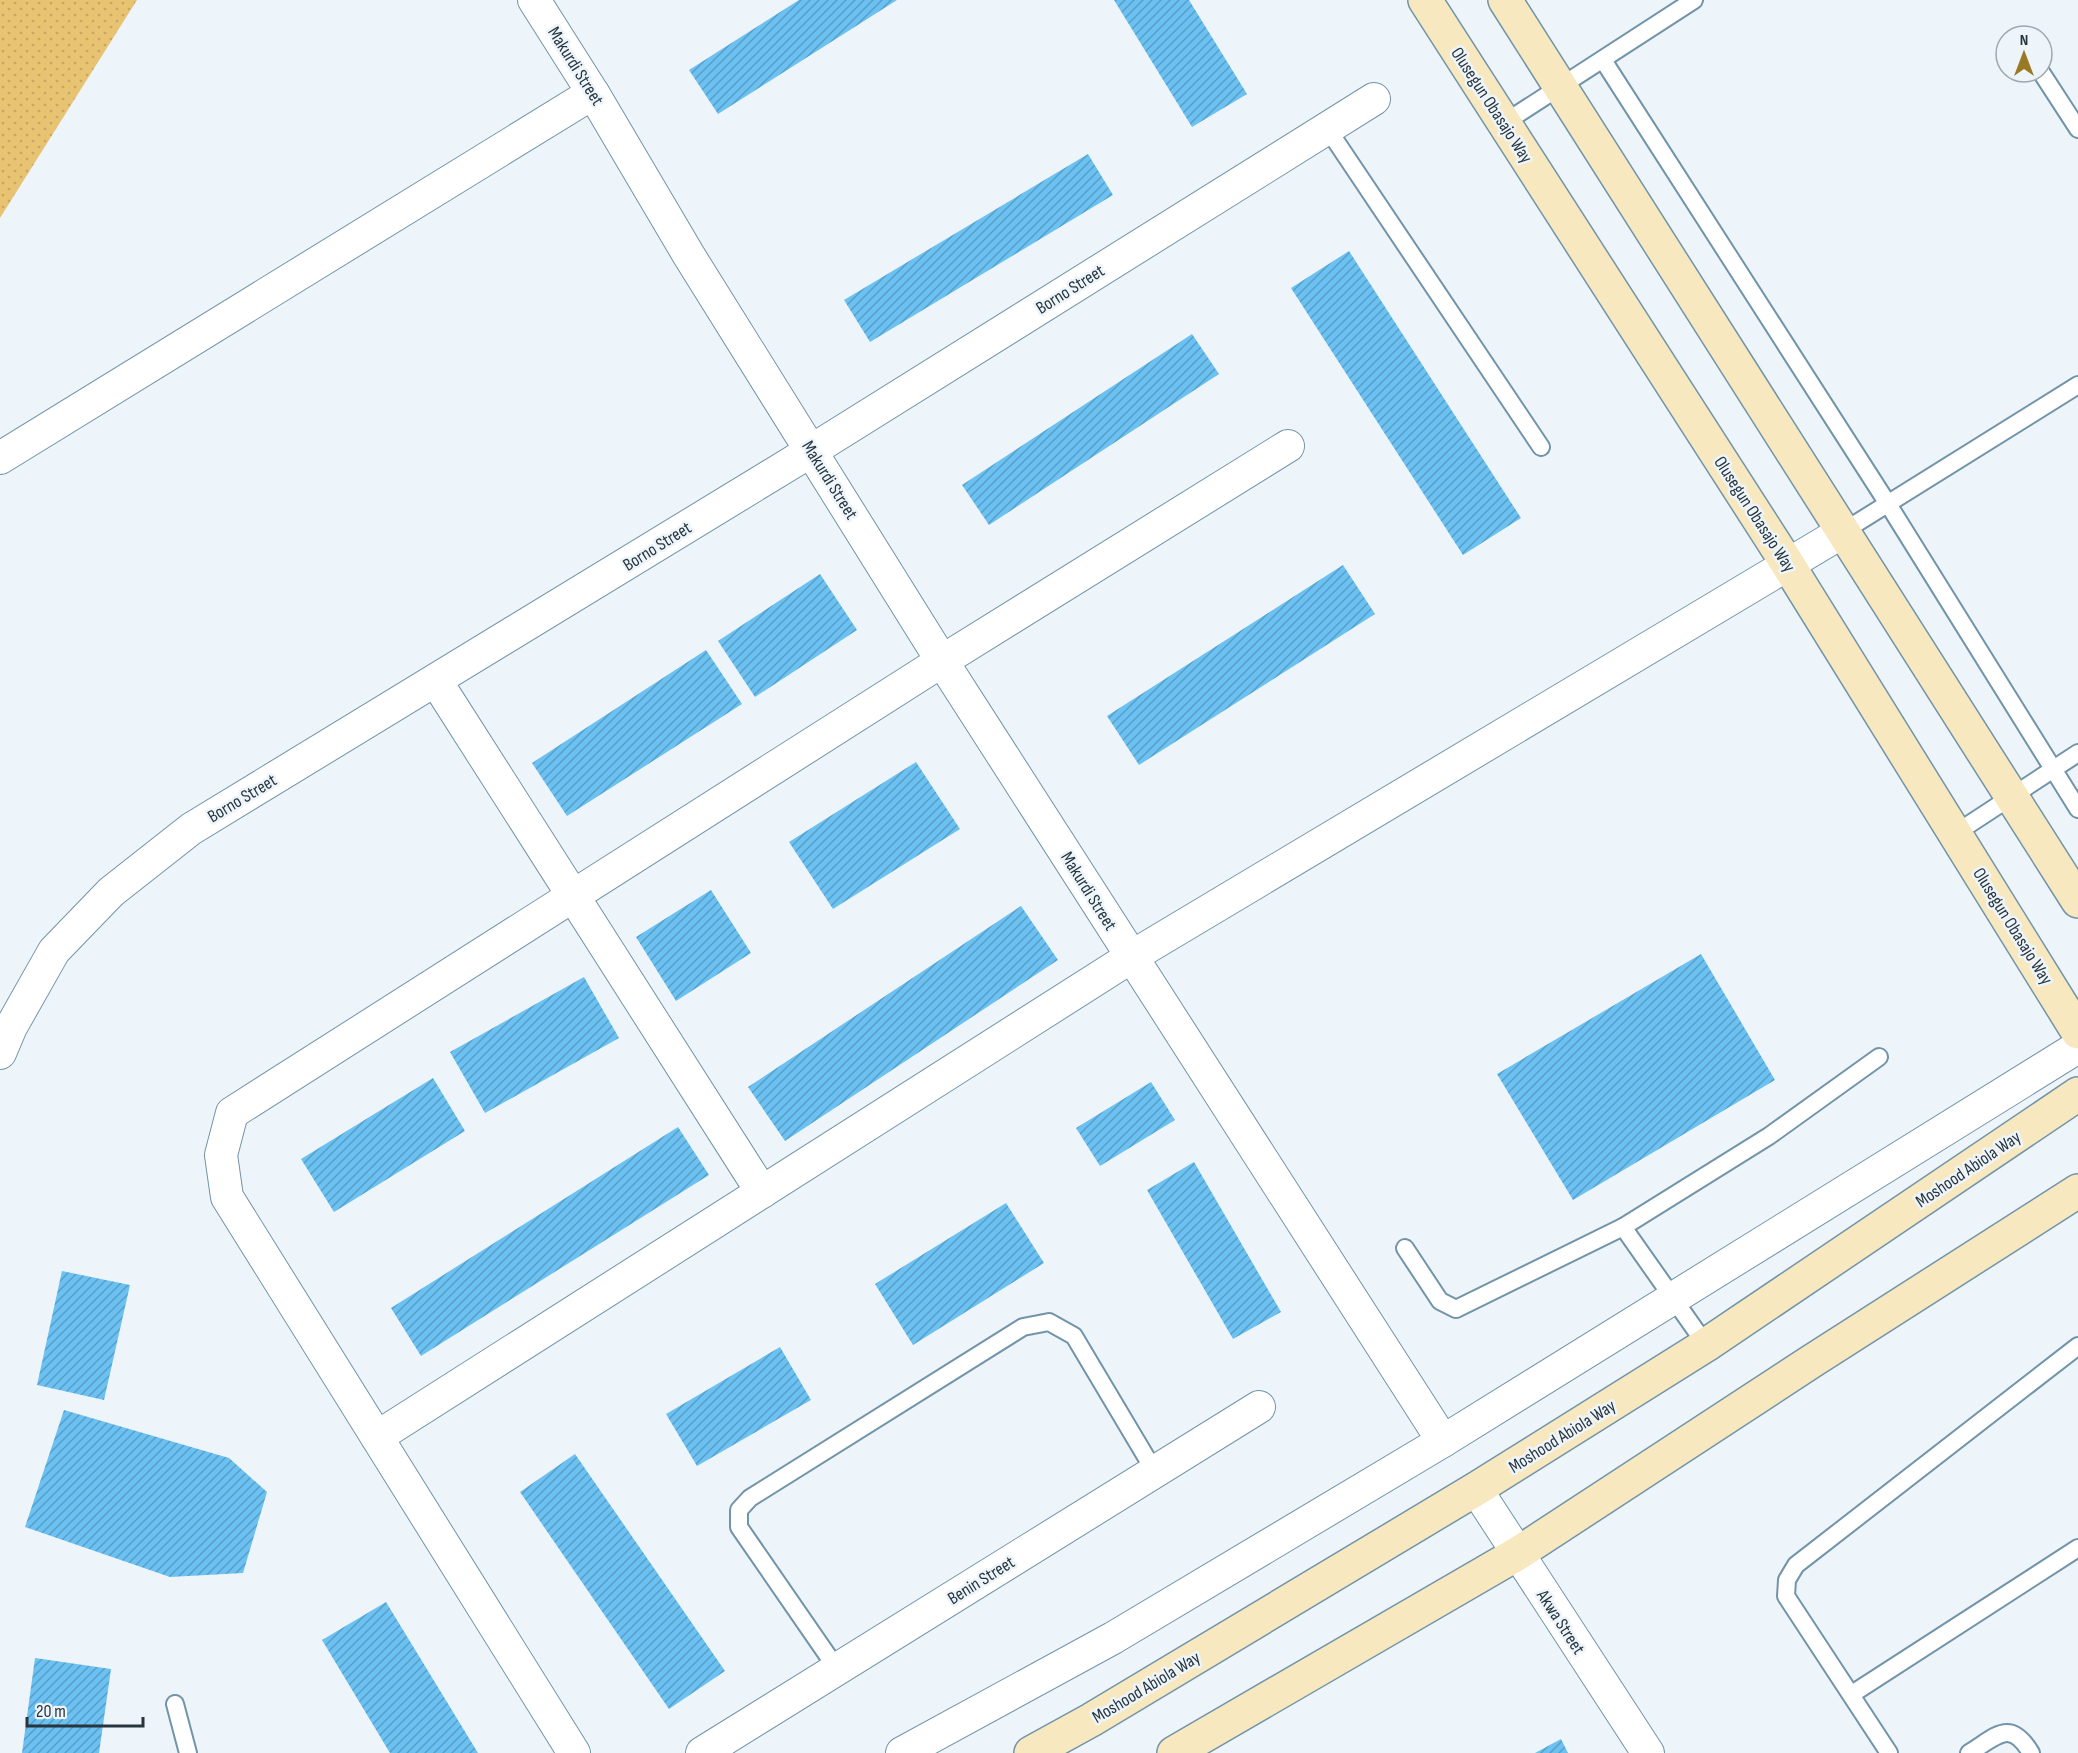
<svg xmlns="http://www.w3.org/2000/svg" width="2078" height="1753" font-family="'Sofia Sans Condensed',sans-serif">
  <defs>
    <pattern id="grass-dots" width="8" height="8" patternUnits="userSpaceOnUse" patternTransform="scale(1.5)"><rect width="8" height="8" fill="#e7c372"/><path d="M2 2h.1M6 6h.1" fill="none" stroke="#c6a864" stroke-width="1.8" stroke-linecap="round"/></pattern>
    <pattern id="building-hatch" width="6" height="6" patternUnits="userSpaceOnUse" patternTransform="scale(1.5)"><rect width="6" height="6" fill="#6bc1f2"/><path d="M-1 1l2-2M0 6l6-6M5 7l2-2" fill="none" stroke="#589ec5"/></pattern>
  </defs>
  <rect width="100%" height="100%" fill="#eef5fa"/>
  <!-- grass -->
  <path fill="url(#grass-dots)" d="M0 0H137L0 218Z"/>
  <!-- building -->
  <g fill="url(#building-hatch)">
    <path d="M799 0H897L718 114 689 70Z"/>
    <path d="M1114 0H1189L1247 94 1192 127Z"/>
    <path d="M1088 154 1113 195 870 342 844 300Z"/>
    <path d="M1349 251 1521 518 1463 555 1291 288Z"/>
    <path d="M1192 334 1219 374 989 525 962 485Z"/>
    <path d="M1343 565 1375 614 1139 765 1107 716Z"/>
    <path d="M820 574 857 630 755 697 718 641Z"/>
    <path d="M706 650 742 704 567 816 532 763Z"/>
    <path d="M916 762 960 829 833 909 789 842Z"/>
    <path d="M711 890 751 953 676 1001 636 937Z"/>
    <path d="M1021 906 1058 960 785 1141 748 1087Z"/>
    <path d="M1701 954 1775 1080 1573 1200 1497 1074Z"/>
    <path d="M584 977 619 1038 485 1113 450 1052Z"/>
    <path d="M433 1078 465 1131 334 1212 301 1159Z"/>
    <path d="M1151 1082 1175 1120 1100 1166 1076 1128Z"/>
    <path d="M678 1127 709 1175 421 1356 391 1308Z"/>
    <path d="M1194 1162 1281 1312 1233 1339 1147 1190Z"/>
    <path d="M1006 1203 1044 1263 913 1345 875 1284Z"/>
    <path d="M62 1271 130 1285 104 1400 37 1385Z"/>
    <path d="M780 1347 811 1400 697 1466 666 1414Z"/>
    <path d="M64 1410 229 1458 267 1492 243 1573 170 1577 25 1527Z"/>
    <path d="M575 1454 725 1671 669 1709 520 1492Z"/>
    <path d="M386 1602 478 1753H390L322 1640Z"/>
    <path d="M35 1658 111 1669 99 1753H22Z"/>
    <path d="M1561 1739 1568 1753H1535Z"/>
  </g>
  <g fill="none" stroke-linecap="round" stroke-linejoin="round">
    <!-- lane casing -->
    <g stroke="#7294a9" stroke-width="20">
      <g id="lane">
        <path d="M1603 60 1888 504 2078 809"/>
        <path d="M2041 72 2078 129"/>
        <path d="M1504 123 1694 0"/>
        <path d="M1327 128 1541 447"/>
        <path d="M1844 531 2078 385"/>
        <path d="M1956 833 2078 753"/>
        <path d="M1623 1227 1706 1345"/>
        <path d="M1405 1248 1440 1301 1456 1309 1623 1227 1769 1136 1879 1057"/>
        <path d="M837 1669 739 1527V1510L750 1498 1023 1327 1049 1322 1074 1336 1155 1472"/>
        <path d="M1852 1694 2078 1548"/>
        <path d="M175 1704 188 1753"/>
        <path d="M1889 1753 1786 1596 1787 1580 1796 1565 2078 1346"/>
        <path d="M1969 1753C1997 1736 2010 1718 2031 1753"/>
      </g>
    </g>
    <!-- street casing -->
    <g stroke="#7294a9" stroke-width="34">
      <g id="street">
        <path d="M534 0 593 93 688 254 942 661 1443 1441"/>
        <path d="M0 458 593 93"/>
        <path d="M436 681 762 1192"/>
        <path d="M0 1053 11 1027 54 951 111 892 191 829 811 451 1374 99"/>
        <path d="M377 1437 1131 957 1844 531"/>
        <path d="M1476 1489 1648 1753"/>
        <path d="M574 1753 227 1197 221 1155 232 1113 942 661 1288 446"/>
        <path d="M702 1753 1259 1407"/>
        <path d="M902 1753 1113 1638 1443 1441 2078 1047"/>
      </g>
    </g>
    <!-- secondary casing -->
    <g stroke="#7294a9" stroke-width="36">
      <g id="secondary">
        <path d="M1425 0 1787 563 2078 1032"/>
        <path d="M1505 0 2078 901"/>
        <path d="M1031 1753 1091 1720 1476 1489 1706 1345 2078 1094"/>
        <path d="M1174 1753 1517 1554 1812 1361 2078 1191"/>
      </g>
    </g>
    <!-- lane -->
    <use href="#lane" stroke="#fff" stroke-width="16"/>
    <!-- street -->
    <use href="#street" stroke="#fff" stroke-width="32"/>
    <!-- secondary -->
    <use href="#secondary" stroke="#f7e8bf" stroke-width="33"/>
  </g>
  <g text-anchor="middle" stroke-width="5" stroke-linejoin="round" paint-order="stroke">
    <!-- street labels -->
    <g font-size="18" fill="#27353e" stroke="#eef5fa">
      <text transform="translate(576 66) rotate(58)" y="6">Makurdi Street</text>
      <text transform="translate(1492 105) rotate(57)" y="6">Olusegun Obasajo Way</text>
      <text transform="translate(1070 289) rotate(-32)" y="6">Borno Street</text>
      <text transform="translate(830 480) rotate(58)" y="6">Makurdi Street</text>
      <text transform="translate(1755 514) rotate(57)" y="6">Olusegun Obasajo Way</text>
      <text transform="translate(657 546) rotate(-32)" y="6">Borno Street</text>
      <text transform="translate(242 798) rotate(-31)" y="6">Borno Street</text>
      <text transform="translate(1089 891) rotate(58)" y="6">Makurdi Street</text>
      <text transform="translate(2013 926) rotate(58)" y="6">Olusegun Obasajo Way</text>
      <text transform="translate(1968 1169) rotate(-34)" y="6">Moshood Abiola Way</text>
      <text transform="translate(1562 1436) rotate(-32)" y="6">Moshood Abiola Way</text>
      <text transform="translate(981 1580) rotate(-32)" y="6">Benin Street</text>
      <text transform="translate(1561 1622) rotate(57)" y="6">Akwa Street</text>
      <text transform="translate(1146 1687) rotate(-31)" y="6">Moshood Abiola Way</text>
    </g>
  </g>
  <!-- north arrow -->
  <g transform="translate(2024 54)"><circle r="28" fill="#eef5fa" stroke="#9ea8af" stroke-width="1.5"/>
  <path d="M0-4.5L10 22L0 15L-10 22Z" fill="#9b7924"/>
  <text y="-9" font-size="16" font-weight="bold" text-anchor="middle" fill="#27353e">N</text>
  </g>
  <!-- scale -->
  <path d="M27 1717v9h116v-9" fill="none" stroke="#27353e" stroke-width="3"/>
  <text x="36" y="1717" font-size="18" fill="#27353e" stroke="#eef5fa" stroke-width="4.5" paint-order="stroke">20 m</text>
</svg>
